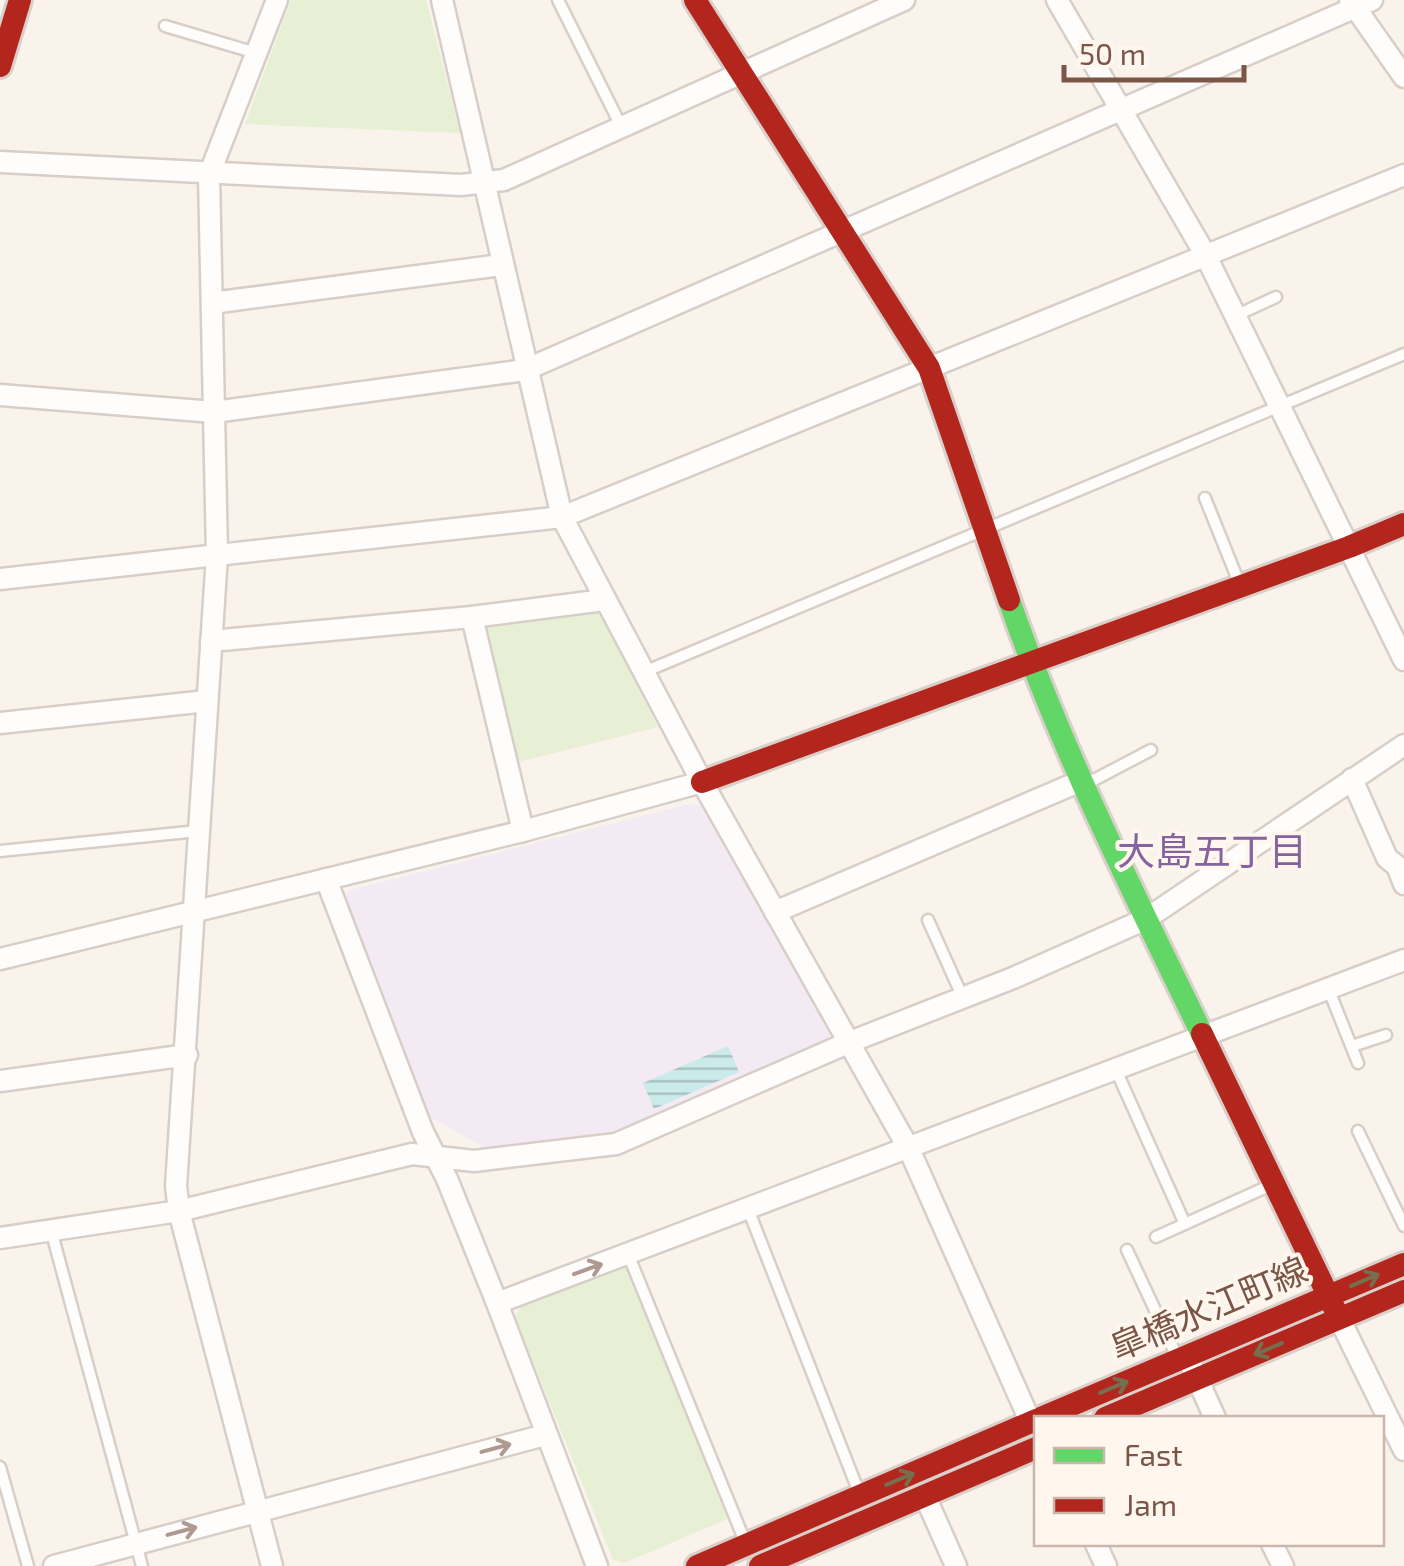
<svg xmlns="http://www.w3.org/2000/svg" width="1404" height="1566" font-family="'Exo 2','Noto Sans JP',sans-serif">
  <defs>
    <pattern id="water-rules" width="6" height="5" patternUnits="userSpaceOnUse" patternTransform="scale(2.5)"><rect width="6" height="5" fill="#cbebeb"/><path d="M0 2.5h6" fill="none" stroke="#aac1c0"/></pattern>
  </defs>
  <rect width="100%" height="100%" fill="#f9f3ec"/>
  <!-- education -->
  <path fill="#f4eaf4" d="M689 804 701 806 831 1029 829 1039 617 1132 487 1149 430 1117 343 900 350 890Z"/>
  <!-- park -->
  <g fill="#e7f0d5">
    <path d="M291 0H426L460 133 245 124Z"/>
    <path d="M598 609 658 727 515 763 484 626 491 617Z"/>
    <path d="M629 1267 727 1519 624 1563 613 1560 515 1317 521 1306Z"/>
  </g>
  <!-- water -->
  <path fill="url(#water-rules)" d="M728 1046 739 1072 654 1109 643 1083Z"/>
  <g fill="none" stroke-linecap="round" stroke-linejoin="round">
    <!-- lane casing -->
    <g stroke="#d8cec8" stroke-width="15">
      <g id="lane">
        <path d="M558 0 621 126"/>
        <path d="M165 26 256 53"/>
        <path d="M1235 316 1276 297"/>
        <path d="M1205 498 1240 585"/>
        <path d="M644 672 1404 354"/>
        <path d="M1090 782 1151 750"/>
        <path d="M0 851 198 831"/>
        <path d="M928 920 963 998"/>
        <path d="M1328 988 1358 1063"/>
        <path d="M1352 1046 1386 1035"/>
        <path d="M1116 1070 1185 1224"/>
        <path d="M1358 1131 1404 1226"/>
        <path d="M748 1209 860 1495"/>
        <path d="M51 1230 142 1566"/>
        <path d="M1156 1237 1273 1184"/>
        <path d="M1127 1250 1178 1359"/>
        <path d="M628 1254 746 1544"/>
        <path d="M0 1467 28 1566"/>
      </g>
    </g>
    <!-- street casing -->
    <g stroke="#d8cec8" stroke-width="25">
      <g id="street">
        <path d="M442 0 562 517 702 782 909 1149 1031 1423"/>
        <path d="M1057 0 1205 254 1404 660"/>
        <path d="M1350 0 1404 77"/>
        <path d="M0 162 461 185 504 180 904 0"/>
        <path d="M212 303 501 265"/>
        <path d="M0 395 214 412 525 370 1372 0"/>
        <path d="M0 579 562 517 1404 175"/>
        <path d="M472 617 523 831"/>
        <path d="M211 641 472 617 604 600"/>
        <path d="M0 723 207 701"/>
        <path d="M1352 779 1387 858 1397 866 1404 884"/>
        <path d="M326 879 423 1132 447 1179 497 1303 597 1566"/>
        <path d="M775 912 1083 780"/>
        <path d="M0 959 523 831 702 782"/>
        <path d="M0 1081 187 1055"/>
        <path d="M0 1238 179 1211 412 1154 474 1161 616 1144 850 1042 1013 978 1146 919 1404 745"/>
        <path d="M497 1303 1404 960"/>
        <path d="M1339 1318 1404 1450"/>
        <path d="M1192 1367 1215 1418"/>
        <path d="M925 1496 956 1566"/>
        <path d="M1096 1544 1106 1566"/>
        <path d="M1272 1544 1283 1566"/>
        <path d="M54 1566 545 1435"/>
        <path d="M272 1566 179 1211 176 1186 217 555 209 175 277 0"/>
      </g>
    </g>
    <!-- fast casing -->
    <g stroke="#dad0c9" stroke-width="28">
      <path id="fast" d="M1009 600C1061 749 1133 892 1202 1034"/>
    </g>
    <!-- jam casing -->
    <g stroke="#dad0c9" stroke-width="28">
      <g id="jam">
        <path d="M695 0 929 368 1009 600"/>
        <path d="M0 66 20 0"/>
        <path d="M702 782 1349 547 1404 524"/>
        <path d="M1202 1034 1339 1318"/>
        <path d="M1041 1418 1404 1264"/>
        <path d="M1105 1418 1404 1291"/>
        <path d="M697 1566 1036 1420"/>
        <path d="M760 1566 1036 1448"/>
      </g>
    </g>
    <!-- lane -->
    <use href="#lane" stroke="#fefdfc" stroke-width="10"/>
    <!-- street -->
    <use href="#street" stroke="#fefdfc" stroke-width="20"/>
    <!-- fast -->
    <use href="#fast" stroke="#63d668" stroke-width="22"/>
    <!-- jam -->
    <use href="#jam" stroke="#b3261e" stroke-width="22"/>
  </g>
  <!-- one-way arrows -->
  <defs><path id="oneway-shaft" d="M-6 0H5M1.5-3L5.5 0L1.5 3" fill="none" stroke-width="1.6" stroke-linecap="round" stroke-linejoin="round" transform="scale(2.5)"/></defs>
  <g stroke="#af988f">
    <use href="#oneway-shaft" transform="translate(588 1269) rotate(-20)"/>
    <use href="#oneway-shaft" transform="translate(496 1448) rotate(-15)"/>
    <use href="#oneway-shaft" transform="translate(182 1531) rotate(-15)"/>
  </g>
  <g stroke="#766f4e">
    <use href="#oneway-shaft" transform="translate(1365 1280) rotate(-23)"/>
    <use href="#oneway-shaft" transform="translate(1268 1349) rotate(157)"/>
    <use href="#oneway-shaft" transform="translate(1114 1387) rotate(-23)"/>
    <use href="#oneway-shaft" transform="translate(900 1479) rotate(-23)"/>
  </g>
  <g text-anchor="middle" stroke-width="8" stroke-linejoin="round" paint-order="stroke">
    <!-- street labels -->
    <g font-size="35" fill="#7b5547" stroke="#fff7ee">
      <text transform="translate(1209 1309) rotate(-23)" y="12">皐橋水江町線</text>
    </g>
    <!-- neighbourhood labels -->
    <g font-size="38" fill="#86629f" stroke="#fff7ee">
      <text x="1212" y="865">大島五丁目</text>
    </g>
  </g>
  <!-- legend -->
  <rect x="1034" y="1416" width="350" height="130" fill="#fff7ee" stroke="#cab6ab" stroke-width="2.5"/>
  <rect x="1054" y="1448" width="50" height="15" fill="#63d668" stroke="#cab6ab" stroke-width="2.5"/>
  <text x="1124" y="1466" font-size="30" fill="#7b5547">Fast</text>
  <rect x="1054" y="1498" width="50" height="15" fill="#b3261e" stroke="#cab6ab" stroke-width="2.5"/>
  <text x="1124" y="1516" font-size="30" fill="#7b5547">Jam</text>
  <!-- scale -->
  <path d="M1064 65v15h180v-15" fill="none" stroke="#7b5547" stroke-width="5"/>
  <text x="1079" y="65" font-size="30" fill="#7b5547" stroke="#fff7ee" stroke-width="8" paint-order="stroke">50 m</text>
</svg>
